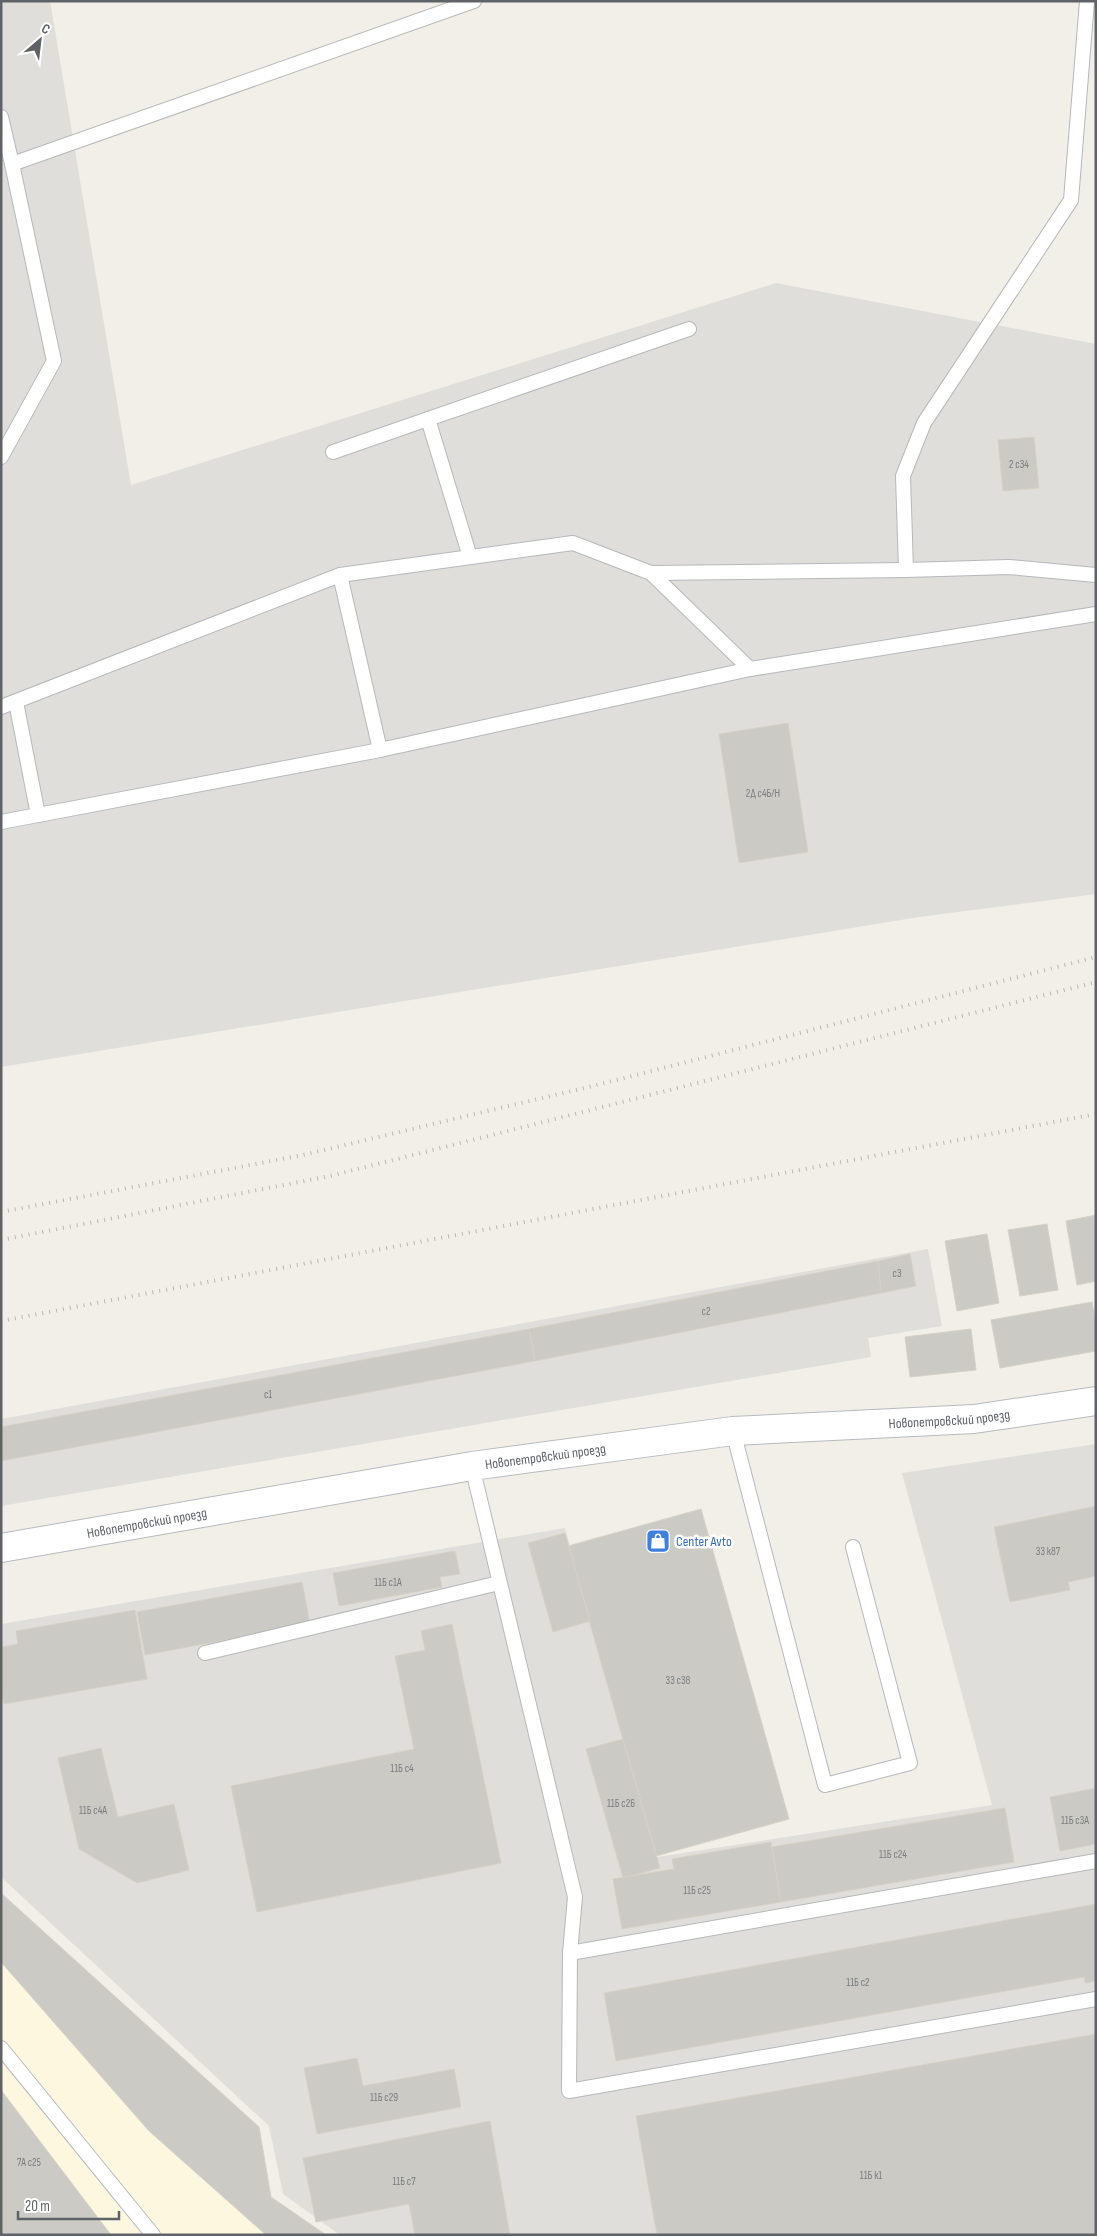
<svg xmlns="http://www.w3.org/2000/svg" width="1097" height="2236" font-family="'Sofia Sans Condensed',sans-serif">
  <rect width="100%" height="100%" fill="#f1efe8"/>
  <!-- commercial -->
  <path fill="#fef7e0" d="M1 1962 149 2131 266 2235H1Z"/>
  <!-- industrial -->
  <g fill="#e0deda">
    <path d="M1 1H50L131 485 776 283 1096 344V894L919 917 1 1067Z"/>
    <path d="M928 1249 942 1326 868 1338 871 1357 1 1506V1419Z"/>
    <path d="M1096 1444V2235H340L283 2194 269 2126 1 1877V1624L565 1528 657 1857 992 1805 902 1473Z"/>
  </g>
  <!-- building -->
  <g fill="#cccac5" stroke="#d6d1c6">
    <path d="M1034 437 1039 488 1003 491 998 440Z"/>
    <path d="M788 723 808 852 739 863 719 734Z"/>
    <path d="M1096 1215V1281L1077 1285 1066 1221Z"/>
    <path d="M1047 1224 1058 1290 1020 1296 1008 1230Z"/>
    <path d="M987 1234 999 1303 957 1311 945 1241Z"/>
    <path d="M910 1254 916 1286 881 1293 878 1261Z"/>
    <path d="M878 1261 881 1293 535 1361 529 1329Z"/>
    <path d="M1092 1302 1096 1323V1351L1000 1368 991 1320Z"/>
    <path d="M529 1329 535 1361 1 1461V1427Z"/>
    <path d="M971 1329 976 1370 910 1377 905 1337Z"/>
    <path d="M1096 1506V1576L1068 1582 1070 1590 1010 1602 994 1527Z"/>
    <path d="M701 1509 789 1819 656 1856 568 1546Z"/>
    <path d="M565 1533 590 1621 553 1632 528 1543Z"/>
    <path d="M455 1551 460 1574 440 1577 442 1587 339 1606 333 1573Z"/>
    <path d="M302 1582 310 1624 145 1655 137 1612Z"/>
    <path d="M135 1610 147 1679 4 1704 1 1688V1647L18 1644 16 1631Z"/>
    <path d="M452 1624 501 1863 257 1912 231 1786 414 1749 395 1656 425 1650 421 1631Z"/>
    <path d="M623 1739 660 1868 623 1878 586 1749Z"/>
    <path d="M101 1748 118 1817 174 1804 189 1870 137 1883 79 1849 58 1758Z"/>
    <path d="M1096 1788V1844L1060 1851 1050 1797Z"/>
    <path d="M1005 1808 1014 1862 781 1902 772 1847Z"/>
    <path d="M771 1842 781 1902 622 1929 613 1879 674 1869 672 1859Z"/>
    <path d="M1 1893 259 2127 271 2197 326 2235H266L149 2131 1 1962Z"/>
    <path d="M1096 1904V1981L1085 1983 1084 1977 616 2061 604 1993Z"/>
    <path d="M1096 2034V2235H657L636 2116Z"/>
    <path d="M357 2058 363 2086 454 2069 461 2107 317 2134 304 2068Z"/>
    <path d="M1 2090 111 2235H1Z"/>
    <path d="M490 2121 510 2235H415L409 2204 316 2222 303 2158Z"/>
  </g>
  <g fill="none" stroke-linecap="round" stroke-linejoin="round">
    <!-- lane casing -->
    <g stroke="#b5b8bc" stroke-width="16">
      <g id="lane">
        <path d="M1087 1 1071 200 924 423 903 476 906 570 1009 567 1096 575"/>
        <path d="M1 117 12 164"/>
        <path d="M333 452 428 419"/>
        <path d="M1 457 54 361 12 164 474 1"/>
        <path d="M470 557 428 419 689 329"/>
        <path d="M651 573 906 570"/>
        <path d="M16 702 38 815 380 750 340 575"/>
        <path d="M1 707 340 575 573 543 651 573 750 669"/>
        <path d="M380 750 750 669 1096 614"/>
        <path d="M1 822 38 815"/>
        <path d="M733 1431 825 1785 910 1763 853 1547"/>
        <path d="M472 1466 575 1897 570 1953 569 2091 1096 1999"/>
        <path d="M205 1653 499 1583"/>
        <path d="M570 1953 1096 1861"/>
        <path d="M1 2048 153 2235"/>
      </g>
    </g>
    <!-- secondary casing -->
    <g stroke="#b6babf" stroke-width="30">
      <g id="secondary">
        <path id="s1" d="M1 1548 472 1466 733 1431 974 1419 1096 1401"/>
      </g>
    </g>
    <!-- lane -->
    <use href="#lane" stroke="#fff" stroke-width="14"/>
    <!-- secondary -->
    <use href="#secondary" stroke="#fff" stroke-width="28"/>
    <!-- rail -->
    <g stroke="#b6b7b8" stroke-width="4" stroke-dasharray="1 6" stroke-linecap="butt">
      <path d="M1 1212 303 1155 601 1084 1096 957"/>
      <path d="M1 1240 330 1176 1096 982"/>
      <path d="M1 1321 1096 1114"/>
    </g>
  </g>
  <!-- icons -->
  <defs>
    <g id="shop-square" transform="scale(1.25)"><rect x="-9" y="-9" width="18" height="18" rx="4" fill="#3f7fe0" stroke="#fff"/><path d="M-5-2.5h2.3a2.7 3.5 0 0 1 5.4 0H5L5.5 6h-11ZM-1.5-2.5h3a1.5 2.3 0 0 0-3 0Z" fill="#fff"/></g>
  </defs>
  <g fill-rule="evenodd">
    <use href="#shop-square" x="658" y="1541"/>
  </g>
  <g text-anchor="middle" stroke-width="5" stroke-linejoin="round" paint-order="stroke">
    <!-- number labels -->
    <g font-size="11" fill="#7a7d7f">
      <text x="1019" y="468">2 с34</text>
      <text x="763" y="797">2Д с4Б/Н</text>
      <text x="897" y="1277">с3</text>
      <text x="706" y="1315">с2</text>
      <text x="268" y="1398">с1</text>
      <text x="1048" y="1555">33 к87</text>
      <text x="388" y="1586">11Б с1А</text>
      <text x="678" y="1684">33 с38</text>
      <text x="402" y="1772">11Б с4</text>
      <text x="621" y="1807">11Б с26</text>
      <text x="93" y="1814">11Б с4А</text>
      <text x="1075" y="1824">11Б с3А</text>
      <text x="893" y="1858">11Б с24</text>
      <text x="697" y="1894">11Б с25</text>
      <text x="858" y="1986">11Б с2</text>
      <text x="384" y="2101">11Б с29</text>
      <text x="29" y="2166">7А с25</text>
      <text x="871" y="2179">11Б к1</text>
      <text x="404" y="2185">11Б с7</text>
    </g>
    <!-- street labels -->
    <g font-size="14" fill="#5f6368" stroke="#fff">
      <text dy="5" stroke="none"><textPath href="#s1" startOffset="958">Новопетровский проезд</textPath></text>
      <text dy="5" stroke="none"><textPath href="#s1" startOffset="552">Новопетровский проезд</textPath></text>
      <text dy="5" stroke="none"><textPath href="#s1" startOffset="148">Новопетровский проезд</textPath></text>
    </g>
    <!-- shop labels -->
    <g font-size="14" fill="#366cbe" stroke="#fff" text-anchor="start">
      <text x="676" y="1546">Center Avto</text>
    </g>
  </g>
  <!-- border -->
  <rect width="1097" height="2236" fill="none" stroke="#5f6368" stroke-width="5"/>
  <!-- north arrow -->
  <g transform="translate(40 40) rotate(28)" stroke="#ffffff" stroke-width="4" paint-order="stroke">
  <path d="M0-4L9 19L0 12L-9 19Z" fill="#5f6368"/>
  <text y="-8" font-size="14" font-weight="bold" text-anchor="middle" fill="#5f6368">С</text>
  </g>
  <!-- scale -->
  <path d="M18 2211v8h101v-8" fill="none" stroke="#5f6368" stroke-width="2.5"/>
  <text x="25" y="2211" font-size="15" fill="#5f6368" stroke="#ffffff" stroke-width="4" paint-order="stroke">20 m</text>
</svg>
